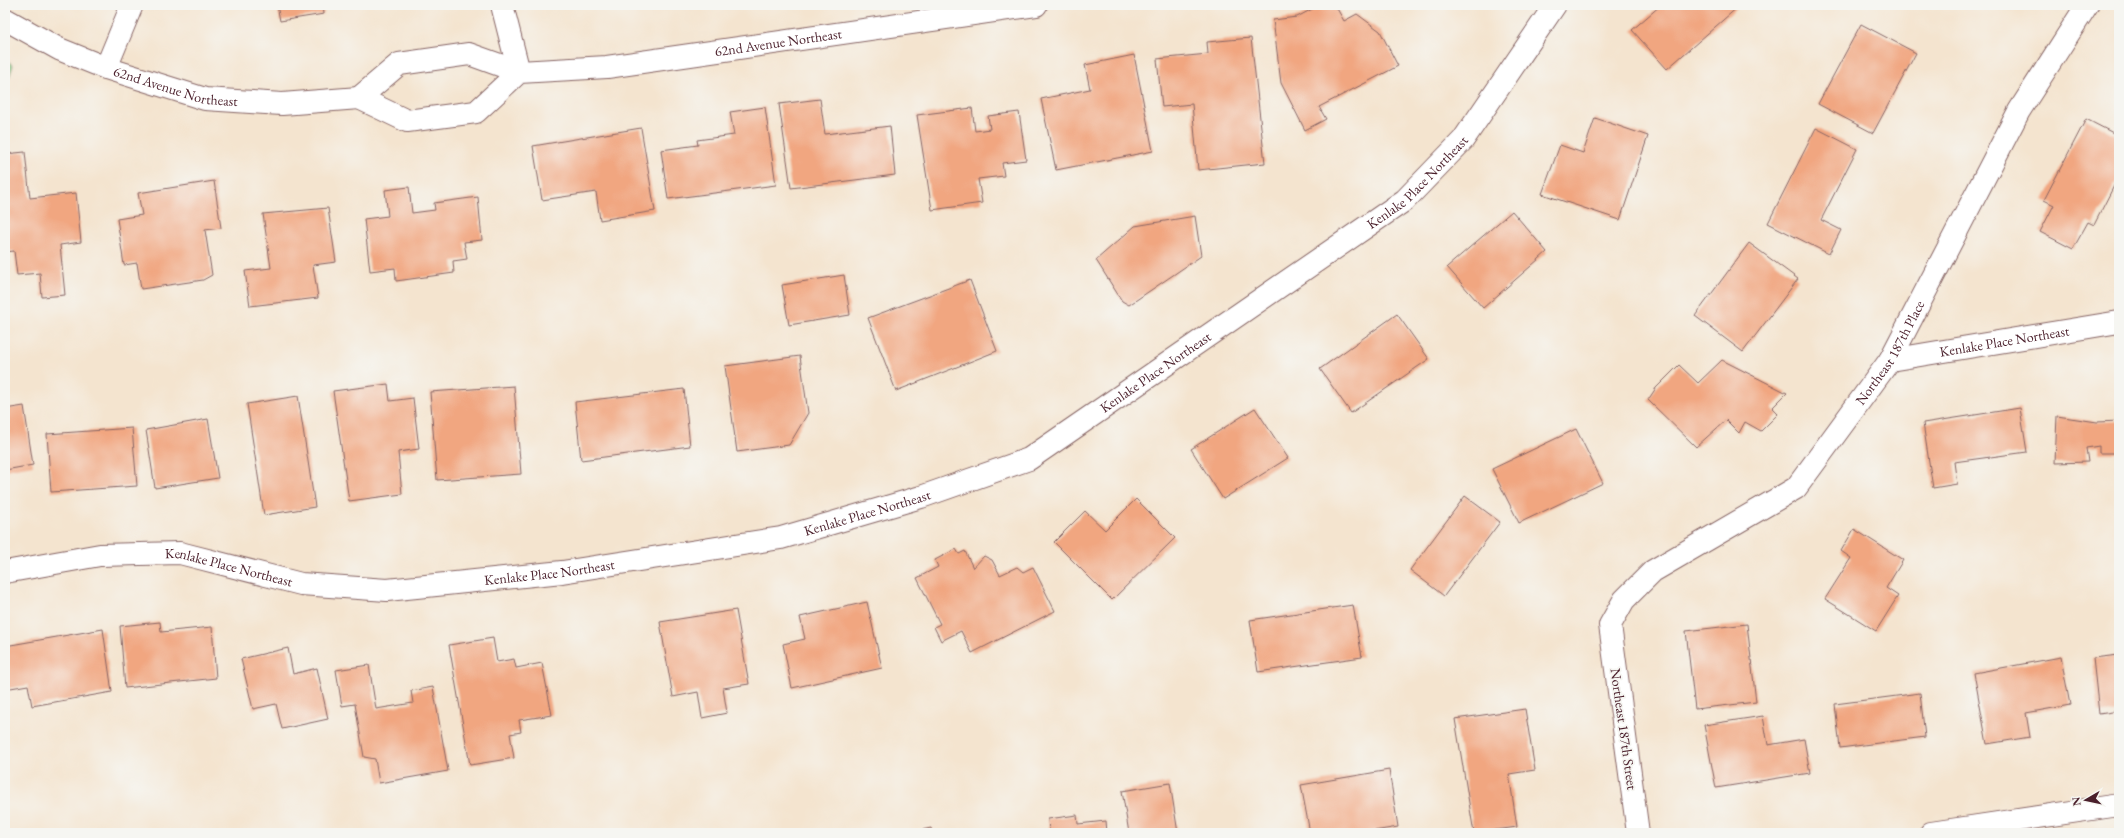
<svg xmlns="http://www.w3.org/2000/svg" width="2124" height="838" font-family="'EB Garamond',serif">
  <rect width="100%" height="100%" fill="#f6f6f2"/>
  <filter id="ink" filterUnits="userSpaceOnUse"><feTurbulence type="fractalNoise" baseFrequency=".025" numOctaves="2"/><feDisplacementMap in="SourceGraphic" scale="8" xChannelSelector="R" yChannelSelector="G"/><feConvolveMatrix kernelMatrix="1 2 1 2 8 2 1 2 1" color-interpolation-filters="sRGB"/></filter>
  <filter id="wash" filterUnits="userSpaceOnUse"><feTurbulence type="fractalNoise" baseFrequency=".012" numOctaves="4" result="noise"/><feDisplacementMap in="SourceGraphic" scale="16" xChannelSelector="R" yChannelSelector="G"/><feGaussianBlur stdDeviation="0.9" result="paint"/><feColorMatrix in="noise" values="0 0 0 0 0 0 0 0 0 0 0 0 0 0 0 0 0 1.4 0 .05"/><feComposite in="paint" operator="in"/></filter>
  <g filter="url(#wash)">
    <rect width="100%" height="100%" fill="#f4e4cf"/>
    <!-- green -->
    <path fill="#8cd48e" stroke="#6b7a5c" d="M5 59 13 65 5 90Z"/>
    <g id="blocks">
      <!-- building -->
      <g fill="#f1a680">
        <path d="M277 5H323L324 14 280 21Z"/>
        <path d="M1320 5H1335L1344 21 1357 14 1380 31 1398 66 1319 107 1326 119 1305 130 1281 83 1273 20 1297 17Z"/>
        <path d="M1661 5H1737L1739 6 1667 69 1632 30Z"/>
        <path d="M1948 5H1956L1955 8Z"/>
        <path d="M1861 24 1916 53 1873 133 1818 104Z"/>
        <path d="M1251 38 1265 163 1198 170 1192 104 1162 107 1157 59 1208 54 1207 42Z"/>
        <path d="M1134 55 1153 151 1056 170 1041 99 1090 89 1085 65Z"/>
        <path d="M820 99 825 134 890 126 895 175 791 188 779 104Z"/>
        <path d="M765 107 776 185 668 199 661 150 698 145 697 140 734 135 730 112Z"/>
        <path d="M972 108 975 131 990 129 988 116 1019 112 1026 160 1002 163 1004 176 978 179 982 203 932 210 917 115Z"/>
        <path d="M1595 118 1648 136 1620 220 1542 194 1560 145 1583 153Z"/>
        <path d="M2086 119 2119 136V176L2094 225 2088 222 2073 249 2040 232 2054 205 2044 200Z"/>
        <path d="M641 128 655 211 600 220 596 192 542 200 533 146Z"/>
        <path d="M1816 128 1857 149 1821 220 1841 230 1829 254 1768 223Z"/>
        <path d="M25 152 30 198 76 193 81 242 60 245 65 295 42 297 40 273 17 275 14 251 5 252V154Z"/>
        <path d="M214 181 221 228 205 230 212 275 203 280 141 289 137 263 124 265 117 219 142 215 138 193Z"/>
        <path d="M409 187 412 213 435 210 434 203 478 197 482 240 464 242 467 259 453 261 454 273 396 281 395 268 370 271 364 219 388 216 385 190Z"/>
        <path d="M328 208 336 262 313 265 318 298 250 306 245 271 271 268 263 214Z"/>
        <path d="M1512 211 1547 252 1483 308 1447 267Z"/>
        <path d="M1195 216 1201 256 1129 305 1122 301 1096 260 1135 226Z"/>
        <path d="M1749 243 1798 279 1743 352 1695 316Z"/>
        <path d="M844 275 850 315 789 325 782 285Z"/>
        <path d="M970 280 997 351 896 391 868 318Z"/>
        <path d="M1397 314 1429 359 1351 413 1320 369Z"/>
        <path d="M800 356 808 413 789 445 737 452 725 366Z"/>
        <path d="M1722 360 1787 393 1772 408 1778 414 1761 431 1745 422 1739 433 1726 420 1696 447 1648 400 1656 388 1679 365 1698 383Z"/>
        <path d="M388 384 390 401 413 398 419 449 398 452 402 494 349 501 333 391Z"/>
        <path d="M514 386 521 474 437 480 430 392Z"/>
        <path d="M684 389 690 446 581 460 575 402Z"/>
        <path d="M298 396 315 507 264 515 247 404Z"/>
        <path d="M24 406 33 465 5 470V409Z"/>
        <path d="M1255 408 1288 458 1223 499 1191 449Z"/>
        <path d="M2020 408 2027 452 1954 462 1957 484 1933 488 1923 423Z"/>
        <path d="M2057 416 2097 422 2119 421V453H2099V446L2086 448 2088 462 2055 463Z"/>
        <path d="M208 419 218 478 155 488 146 430Z"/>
        <path d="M132 428 137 486 51 492 47 434Z"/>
        <path d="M1576 429 1603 483 1519 523 1492 469Z"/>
        <path d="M1465 496 1500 522 1444 596 1410 570Z"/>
        <path d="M1136 499 1175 538 1112 600 1054 542 1085 511 1105 530Z"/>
        <path d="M1854 529 1903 560 1886 588 1898 596 1876 631 1825 599 1851 558 1841 551Z"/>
        <path d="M956 549 959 554 965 551 973 568 984 556 992 560 1000 575 1017 567 1023 572 1033 567 1055 611 972 653 961 631 941 641 934 627 940 624 917 578 938 567 935 560Z"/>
        <path d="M867 602 882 668 792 688 783 644 805 639 800 617Z"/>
        <path d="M1353 605 1362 657 1258 672 1250 620Z"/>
        <path d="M736 610 749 684 723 688 727 713 702 718 698 692 673 697 660 622Z"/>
        <path d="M160 622 161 632 212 627 216 678 125 688 120 626Z"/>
        <path d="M1747 624 1756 702 1695 709 1686 631Z"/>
        <path d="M103 629 112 692 32 706 28 685 5 689V646Z"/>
        <path d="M493 638 497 662 514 659 516 668 542 663 552 715 519 720 521 732 510 734 514 758 470 765 449 645Z"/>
        <path d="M288 648 293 674 317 668 328 719 282 729 276 704 253 709 241 659Z"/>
        <path d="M2119 655V711L2099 714 2093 658Z"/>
        <path d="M2061 657 2070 705 2026 713 2030 737 1987 744 1974 673Z"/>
        <path d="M369 665 376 709 413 703 411 691 433 687 448 771 379 783 375 759 364 757 355 704 342 706 336 670Z"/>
        <path d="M1920 693 1925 737 1840 748 1835 704Z"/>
        <path d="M1525 709 1535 770 1509 774 1517 827 1474 833 1455 719Z"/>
        <path d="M1763 716 1768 745 1804 739 1810 773 1716 788 1704 725Z"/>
        <path d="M1389 770 1398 827 1362 833H1310L1301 785Z"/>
        <path d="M1170 783 1178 833H1129L1122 791Z"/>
        <path d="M1077 815 1078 824 1106 821 1107 833H1042L1049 831 1048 819Z"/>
        <path d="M931 828 932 833H912V832Z"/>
      </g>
    </g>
  </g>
  <g filter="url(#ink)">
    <use href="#blocks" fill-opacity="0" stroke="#866464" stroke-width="1"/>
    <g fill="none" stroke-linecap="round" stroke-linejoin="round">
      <!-- street casing -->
      <g stroke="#866464" stroke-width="24">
        <g id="street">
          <path d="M502 5 519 72"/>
          <path id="s1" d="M5 19 59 49 106 68 205 99 282 104 359 98"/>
          <path d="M106 68 132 5"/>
          <path id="s2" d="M519 72 476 112 407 121 359 98 399 64 469 54 519 72 607 67 1036 5"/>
          <path id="s3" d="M1890 360 2119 322"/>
          <path id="s4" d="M5 572 100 555 180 553 301 584 387 590 562 572 781 538 921 497 1029 459 1405 200 1463 140 1555 5"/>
          <path id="s5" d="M1638 833 1610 625 1624 600 1653 571 1796 488 1890 360 2019 111 2087 5"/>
          <path d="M1931 833 2119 805"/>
        </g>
      </g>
      <!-- street -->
      <use href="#street" stroke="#fff" stroke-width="22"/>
    </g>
  </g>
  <g text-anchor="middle" stroke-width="3.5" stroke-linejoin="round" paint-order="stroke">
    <!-- street labels -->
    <g font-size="14" fill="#4a1f2b" stroke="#f6f6f2">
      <text dy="5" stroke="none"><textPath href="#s2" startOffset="619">62nd Avenue Northeast</textPath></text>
      <text dy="5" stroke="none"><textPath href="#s1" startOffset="185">62nd Avenue Northeast</textPath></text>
      <text dy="5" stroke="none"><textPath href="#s4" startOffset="1523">Kenlake Place Northeast</textPath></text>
      <text dy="5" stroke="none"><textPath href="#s3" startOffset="116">Kenlake Place Northeast</textPath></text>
      <text dy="5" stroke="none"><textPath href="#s5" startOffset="610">Northeast 187th Place</textPath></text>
      <text dy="5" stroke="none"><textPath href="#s4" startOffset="1199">Kenlake Place Northeast</textPath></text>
      <text dy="5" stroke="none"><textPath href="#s4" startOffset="875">Kenlake Place Northeast</textPath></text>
      <text dy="5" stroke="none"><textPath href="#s4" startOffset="227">Kenlake Place Northeast</textPath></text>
      <text dy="5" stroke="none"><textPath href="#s4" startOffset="551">Kenlake Place Northeast</textPath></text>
      <text transform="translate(1624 729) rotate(82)" y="5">Northeast 187th Street</text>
    </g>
  </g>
  <!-- margin -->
  <rect width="2124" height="838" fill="none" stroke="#f6f6f2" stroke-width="20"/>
  <!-- north arrow -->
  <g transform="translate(2086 800) rotate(261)" stroke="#f6f6f2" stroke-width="3" paint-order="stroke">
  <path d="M0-3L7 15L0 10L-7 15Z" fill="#4a1f2b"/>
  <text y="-6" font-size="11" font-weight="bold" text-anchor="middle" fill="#4a1f2b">N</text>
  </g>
</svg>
